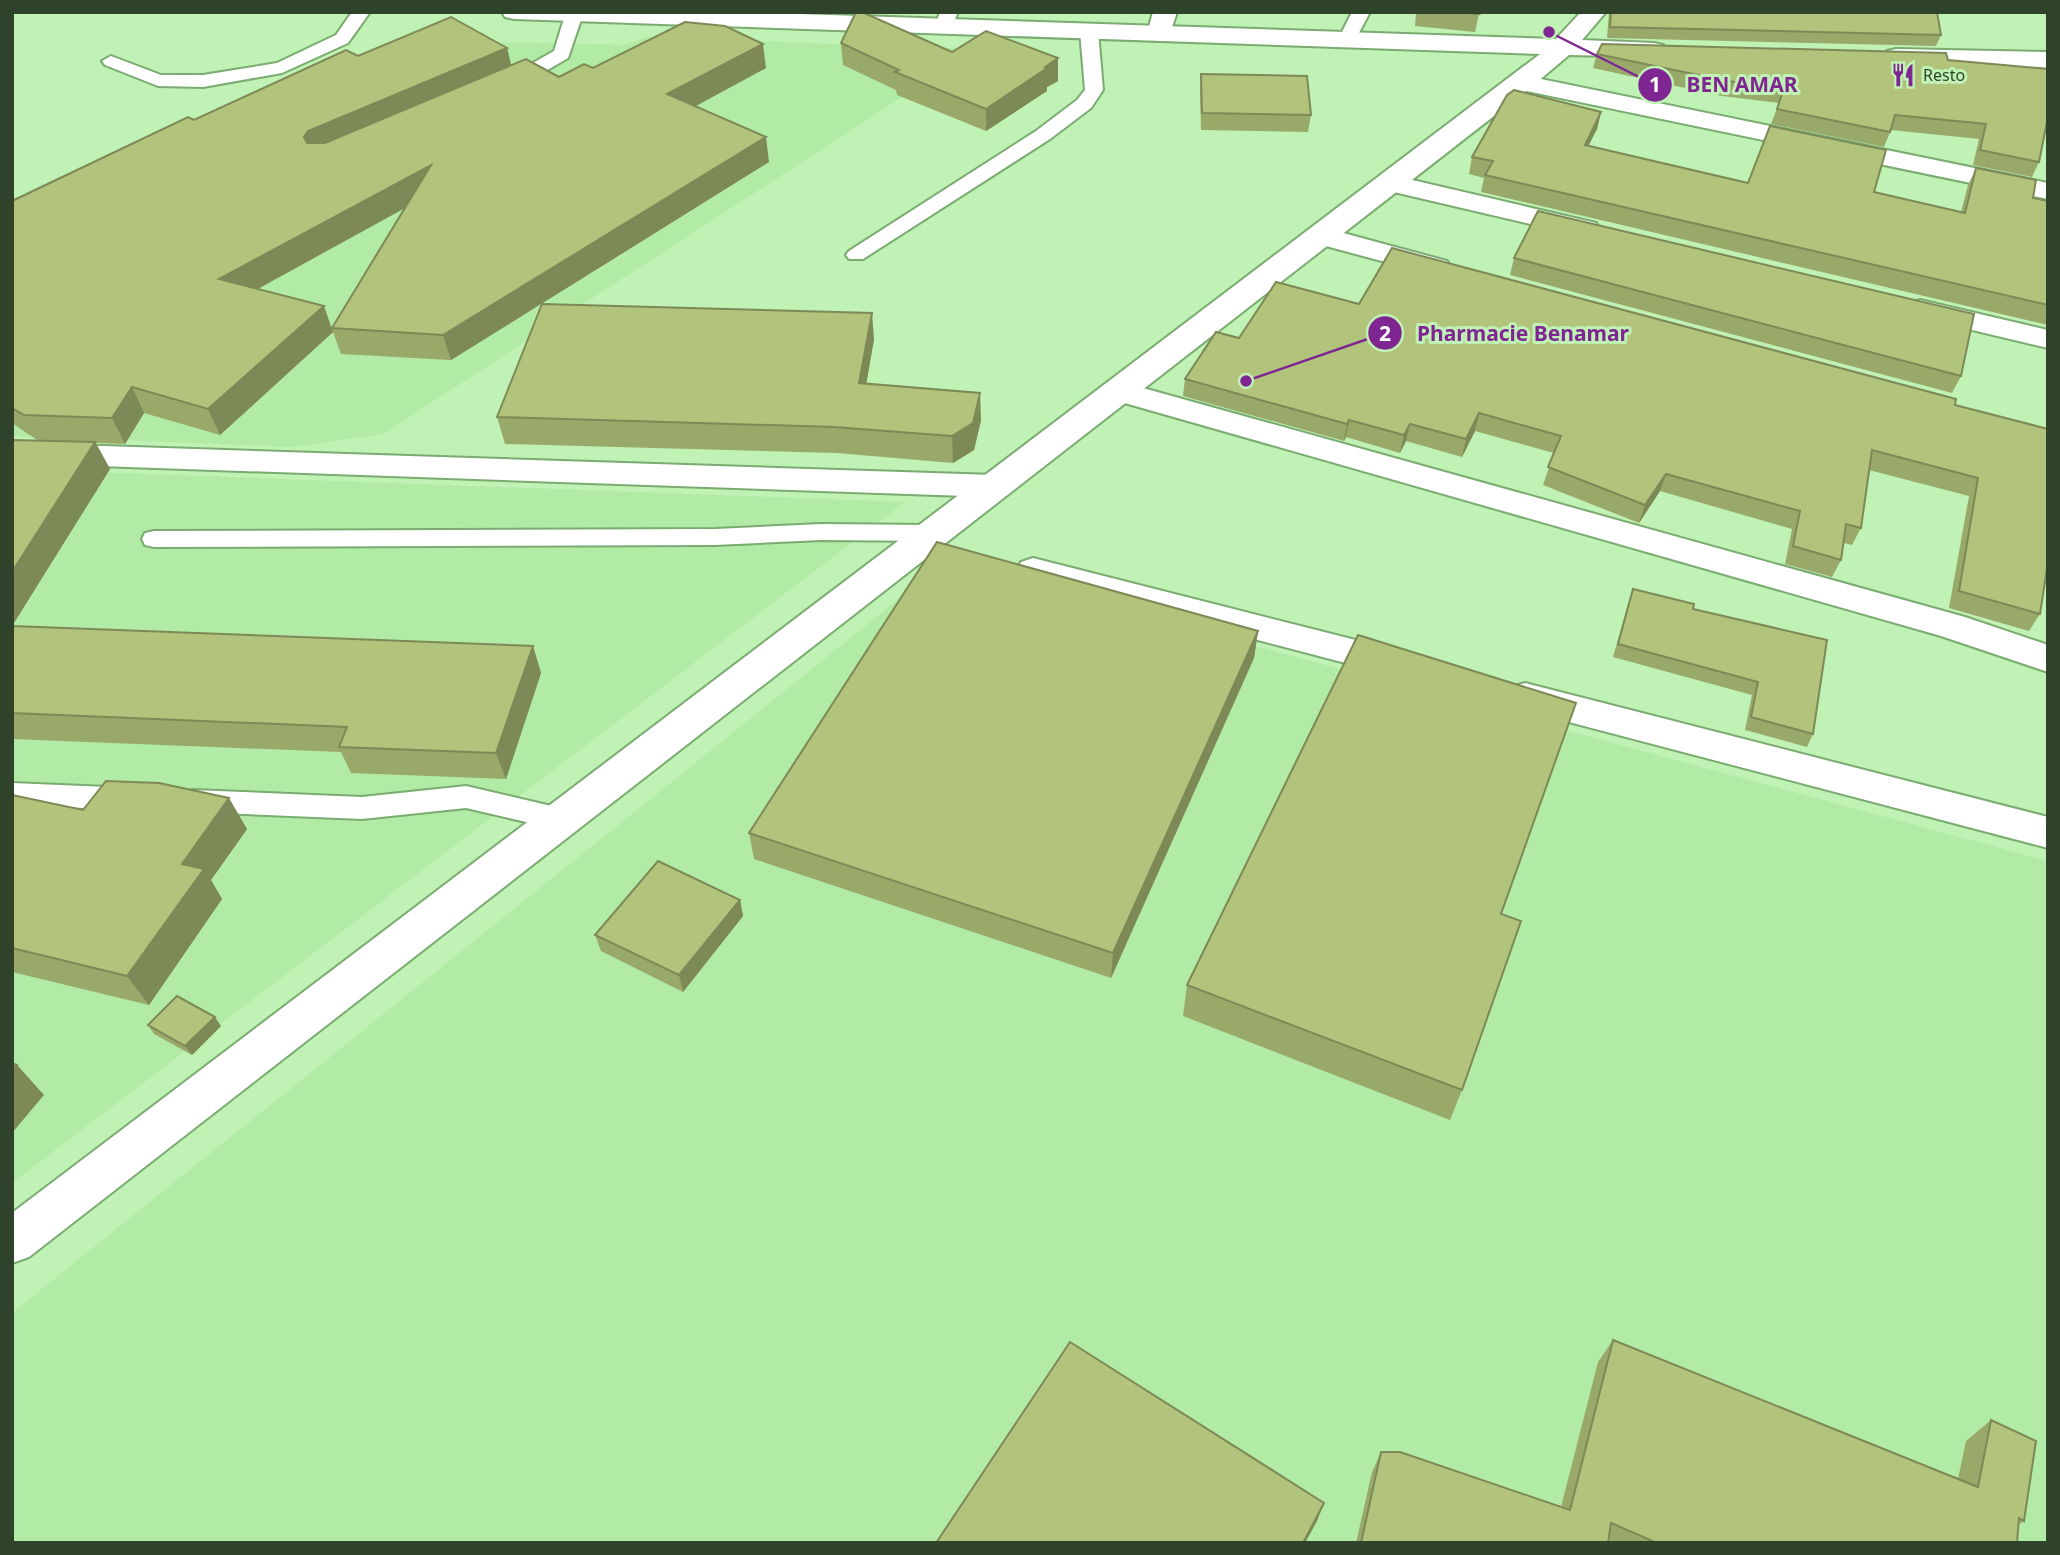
<svg xmlns="http://www.w3.org/2000/svg" width="2060" height="1555" font-family="'Noto Sans',sans-serif">
  <rect width="100%" height="100%" fill="#bff2b4"/>
  <!-- built -->
  <g fill="#b2eba6">
    <path d="M433 33H485L495 42 624 45 646 37 976 49 383 434 293 447 12 436V233Z"/>
    <path d="M12 469 905 502 12 1183Z"/>
    <path d="M945 562 2048 861V1543H12V1313Z"/>
  </g>
  <g fill="none" stroke-linecap="round" stroke-linejoin="round">
    <!-- lane casing -->
    <g stroke="#7aab70" stroke-width="4">
      <g id="lane">
        <path d="M352 12H370L348 43 282 73 203 87 158 86 105 65 102 61 111 56 161 75H203L277 63 336 35Z"/>
        <path d="M566 12 583 14 568 58 515 89H501L499 85 501 81 554 51Z"/>
        <path d="M940 12H958L950 31H938L935 27Z"/>
        <path d="M1352 12H1370L1353 44H1341L1338 40Z"/>
        <path d="M1089 26 1098 31 1103 90 1091 108 1050 139 863 259H849L846 255 849 251 1036 131 1077 100 1085 90 1080 31Z"/>
        <path d="M821 524 933 525 942 527 945 533 942 539 933 541 821 540 715 545 154 547 145 545 142 539 145 533 154 531 715 529Z"/>
        <path d="M12 783 132 788 142 791 146 799 142 807 132 810 12 805Z"/>
        <path d="M466 786 560 808 570 811 574 819 570 827 560 830 466 808 362 819 193 812 183 809 179 801 183 793 193 790 362 797Z"/>
      </g>
    </g>
    <!-- street casing -->
    <g stroke="#7aab70" stroke-width="4">
      <g id="street">
        <path d="M1153 12H1177L1168 39 1159 41 1150 39 1147 34Z"/>
        <path d="M1521 75 2048 183V199L1512 88 1508 83 1512 78Z"/>
        <path d="M1391 175 1596 223 1600 229 1596 235 1586 237 1381 189 1377 183 1381 177Z"/>
        <path d="M1321 227 1447 261 1451 267 1447 273 1437 276 1311 242 1307 236 1311 230Z"/>
        <path d="M1920 300 2048 330V348L1909 315 1905 309 1909 303Z"/>
        <path d="M1118 381 1965 617 2048 645V672L1941 636 1107 398 1102 391 1107 384Z"/>
        <path d="M12 443 995 475 1007 478 1012 486 1007 494 995 497 12 463Z"/>
        <path d="M1033 558 1399 651 1412 655 1417 664 1412 673 1399 677 1021 578 1016 570 1021 562Z"/>
        <path d="M1525 683 2048 817V848L1512 707 1507 697 1512 687Z"/>
      </g>
    </g>
    <!-- secondary casing -->
    <g stroke="#7aab70" stroke-width="4">
      <g id="secondary">
        <path d="M502 12H740L1556 39 1581 12H1606L1582 40 1654 43 1663 45 1666 50 1663 55 1654 57 1569 55 1530 88 29 1257 12 1263V1213L1540 54 514 19 505 17Z"/>
        <path d="M1896 49 2048 52V68L1887 61 1884 56 1887 51Z"/>
      </g>
    </g>
    <!-- lane -->
    <use href="#lane" fill="#fff" fill-rule="evenodd"/>
    <!-- street -->
    <use href="#street" fill="#fff" fill-rule="evenodd"/>
    <!-- secondary -->
    <use href="#secondary" fill="#fff" fill-rule="evenodd"/>
  </g>
  <!-- wall -->
  <g fill="#99a96a" fill-rule="evenodd">
    <path d="M1215 12H1239L1238 14Z"/>
    <path d="M1416 12H1478L1479 14 1475 32 1415 26Z"/>
    <path d="M1609 12H1937L1941 35 1936 46 1607 38Z"/>
    <path d="M841 43 952 52 1058 58V81L1047 87V91L986 131 897 95 896 90 843 65Z"/>
    <path d="M507 48 511 65 559 77 593 68H766L695 106 769 162 451 360 341 354 333 332 220 435 144 413 125 444 96 443 110 469 12 626 37 440 12 423V201L358 56ZM404 208 332 328 258 289Z"/>
    <path d="M1597 54 1948 60 2039 162 2032 177 1973 165 1979 139 1891 130 1884 147 1771 124 1779 103 1722 96 1593 68Z"/>
    <path d="M1201 74 1311 115 1308 132 1201 130 1200 91Z"/>
    <path d="M1601 112 1597 129 1588 146 1748 183 1874 192 1961 212 1968 185 1976 168 2033 198 2048 201V325L1481 192 1484 178 1469 174 1472 157Z"/>
    <path d="M1514 258 1961 376 1952 393 1510 275Z"/>
    <path d="M1359 304 1955 405 2040 614 2029 631 1949 608 1969 496 1869 470 1861 528 1852 545 1844 543 1841 560 1832 577 1785 564 1792 529 1660 491 1639 523 1543 485 1554 453 1475 431 1462 457 1406 441 1400 453 1346 437 1344 441 1183 396 1185 379 1239 338Z"/>
    <path d="M874 339 866 384 981 420 974 450 953 463 837 453 505 444 497 417Z"/>
    <path d="M1633 589 1693 609 1813 734 1807 747 1745 730 1752 695 1613 657 1629 601Z"/>
    <path d="M12 626 533 646 541 673 506 779 351 773 341 752 12 739Z"/>
    <path d="M1258 631 1254 658 1111 978 754 859 749 833Z"/>
    <path d="M12 795 83 810 247 829 211 880 222 899 149 1005 12 972Z"/>
    <path d="M740 900 743 916 683 992 601 951 595 935Z"/>
    <path d="M1501 914 1462 1090 1450 1120 1183 1016 1187 985Z"/>
    <path d="M148 1025 221 1026 192 1055 154 1034Z"/>
    <path d="M1613 1340 1958 1479 1966 1441 1991 1420 2024 1521 2018 1525 2017 1543H1356L1372 1472 1381 1452 1561 1507 1598 1362Z"/>
  </g>
  <!-- shaded-wall -->
  <g fill="#7d8956">
    <path d="M763 44 766 68 672 119 667 94Z"/>
    <path d="M507 48 513 73 317 156 304 137 308 131Z"/>
    <path d="M1058 58V81L1047 87V91L986 131V109Z"/>
    <path d="M1601 112 1597 129 1580 162 1585 145Z"/>
    <path d="M766 137 769 162 451 360 443 335Z"/>
    <path d="M431 165 438 190 230 304 219 279Z"/>
    <path d="M324 306 333 332 220 435 208 409Z"/>
    <path d="M872 313 874 339 862 409 859 383Z"/>
    <path d="M132 387 144 413 125 444 112 418Z"/>
    <path d="M980 393 981 420 974 450 953 463 952 436Z"/>
    <path d="M1479 413 1475 431 1462 457 1466 439Z"/>
    <path d="M1349 420 1346 437 1344 441 1347 424Z"/>
    <path d="M1410 424 1406 441 1400 453 1404 435Z"/>
    <path d="M95 442 110 469 12 626V572Z"/>
    <path d="M1666 474 1660 491 1639 523 1645 505Z"/>
    <path d="M1258 631 1254 658 1111 978 1113 953Z"/>
    <path d="M533 646 541 673 506 779 496 753Z"/>
    <path d="M229 798 247 829 211 880 222 899 149 1005 127 976 182 864Z"/>
    <path d="M740 900 743 916 683 992 679 975Z"/>
    <path d="M215 1017 221 1026 192 1055 185 1046Z"/>
    <path d="M17 1065 44 1095 12 1133V1070Z"/>
    <path d="M1324 1503 1317 1521 1305 1543H1303Z"/>
  </g>
  <!-- building -->
  <g fill="#b2c47b" stroke="#7d8956" stroke-width="2">
    <path d="M856 12H862L952 52 986 31 1058 58 1045 67 1047 68 986 109 895 72 899 70 841 43Z"/>
    <path d="M1457 12H1478L1479 14Z"/>
    <path d="M1611 12H1937L1941 35 1610 27Z"/>
    <path d="M451 17 507 48 308 131 304 137 307 143H325L526 59 559 77 584 64 593 68 685 22 725 26 763 44 667 94 766 137 443 335 332 328 431 165 219 279 324 306 208 409 132 387 112 418 24 415 12 408V201L188 117 194 120 346 50 358 56Z"/>
    <path d="M1602 44 1946 53 1948 60 2048 69V117L2039 162 1980 150 1986 124 1895 115 1890 132 1777 109 1784 88 1727 81 1597 54Z"/>
    <path d="M1201 74 1307 76 1311 115 1202 113Z"/>
    <path d="M1514 90 1601 112 1585 145 1748 183 1770 126 1886 150 1874 192 1965 213 1976 168 2036 180 2033 198 2048 201V305L1485 175 1493 161 1472 157 1507 95Z"/>
    <path d="M1538 211 1974 314 1961 376 1514 258Z"/>
    <path d="M1392 248 1956 399 1955 405 2048 429V562L2040 614 1959 591 1978 478 1872 450 1861 528 1846 524 1841 560 1793 546 1800 511 1666 474 1645 505 1548 467 1561 436 1479 413 1466 439 1410 424 1404 435 1349 420 1347 424 1185 379 1216 332 1239 338 1276 282 1359 304Z"/>
    <path d="M542 304 872 313 859 383 980 393 973 423 952 436 834 427 497 417Z"/>
    <path d="M12 440 95 442 12 572Z"/>
    <path d="M937 542 1258 631 1113 953 749 833Z"/>
    <path d="M1633 589 1694 604 1693 609 1827 640 1813 734 1751 717 1758 682 1618 644Z"/>
    <path d="M12 626 533 646 496 753 339 747 347 727 12 713Z"/>
    <path d="M1358 635 1576 703 1501 914 1521 921 1462 1090 1187 985Z"/>
    <path d="M106 781 159 783 229 798 182 864 204 869 127 976 12 948V795L83 810Z"/>
    <path d="M658 861 740 900 679 975 595 935Z"/>
    <path d="M177 996 215 1017 185 1046 148 1025Z"/>
    <path d="M12 1063 17 1065 12 1070Z"/>
    <path d="M1613 1340 1978 1487 1991 1420 2036 1441 2024 1521 2019 1518 2017 1543H1657L1611 1523 1608 1543H1361L1381 1452H1400L1570 1510Z"/>
    <path d="M1070 1342 1324 1503 1303 1543H936Z"/>
  </g>
  <!-- icons -->
  <defs>
    <g id="restaurant-bare" transform="scale(1.89)"><path d="M-5-6h1v4h1v-4h1v4h1v-4h1v5L-1.5 .5V6h-2V.5L-5-1ZM5-6V6H3V1.5H1.5Q1.5-4 5-6Z" fill="#802693" stroke="#bff2b4" stroke-width="2.5" paint-order="stroke"/></g>
  </defs>
  <g fill-rule="evenodd">
    <use href="#restaurant-bare" x="1903" y="75"/>
  </g>
  <g text-anchor="middle" stroke-width="6" stroke-linejoin="round" paint-order="stroke">
    <!-- far-poi labels -->
    <g font-size="16" fill="#2f432a" stroke="#bff2b4" text-anchor="start">
      <text x="1923" y="81">Resto</text>
    </g>
  </g>
  <!-- callouts -->
  <path fill="none" stroke="#802693" stroke-width="2.5" d="M1549 32L1655 85M1246 381L1385 333"/>
  <g fill="#802693" stroke="#bff2b4" stroke-width="2.5">
    <circle cx="1549" cy="32" r="7"/>
    <circle cx="1246" cy="381" r="7"/>
    <circle cx="1655" cy="85" r="18"/>
    <circle cx="1385" cy="333" r="18"/>
  </g>
  <g font-size="21" text-anchor="middle" font-weight="bold" fill="#fff">
    <text x="1655" y="92">1</text>
    <text x="1385" y="341">2</text>
  </g>
  <g font-size="21" text-anchor="middle" font-weight="bold" fill="#802693" stroke="#bff2b4" stroke-width="6" stroke-linejoin="round" paint-order="stroke">
    <text x="1742" y="92">BEN AMAR</text>
    <text x="1523" y="341">Pharmacie Benamar</text>
  </g>
  <!-- border -->
  <rect width="2060" height="1555" fill="none" stroke="#2f432a" stroke-width="28"/>
</svg>
